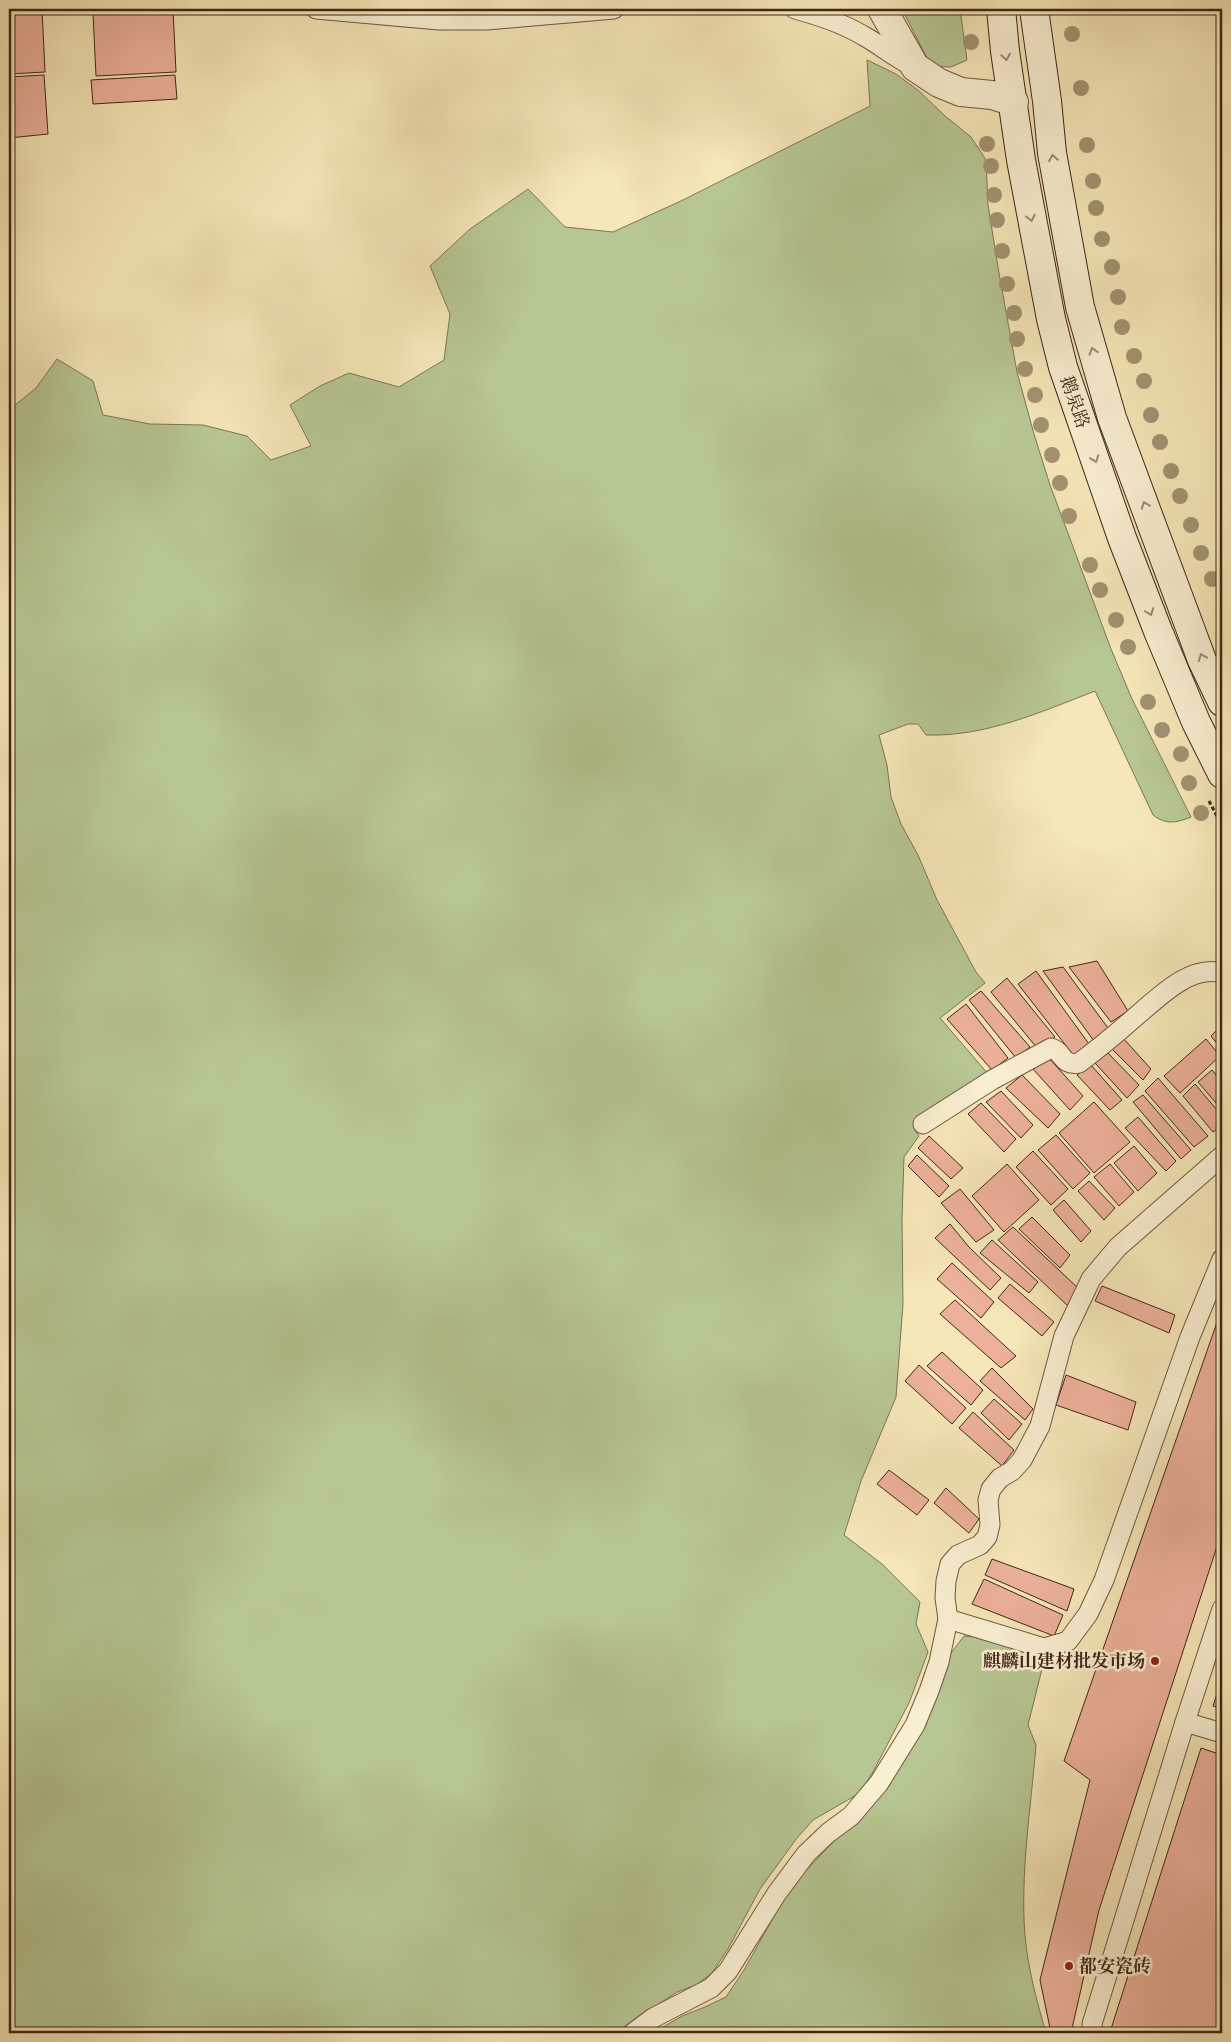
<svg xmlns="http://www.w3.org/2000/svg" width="1231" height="2042" font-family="'Libre Bodoni','Noto Serif SC',serif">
  <rect width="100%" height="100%" fill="#f6e7b8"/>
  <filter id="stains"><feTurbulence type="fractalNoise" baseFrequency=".004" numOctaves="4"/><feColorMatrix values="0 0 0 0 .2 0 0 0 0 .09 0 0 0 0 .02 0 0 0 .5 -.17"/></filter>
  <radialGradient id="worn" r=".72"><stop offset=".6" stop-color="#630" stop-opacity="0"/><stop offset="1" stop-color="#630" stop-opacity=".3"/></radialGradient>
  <!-- green -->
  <g fill="#b7c793" stroke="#7c7656">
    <path d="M902 9H960L967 60 951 67 931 66Z"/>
    <path d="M867 60 896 74 919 91 945 116 971 137 986 160 988 205 999 273 1017 372 1034 434 1050 485 1111 649 1132 699 1191 817C1176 823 1166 825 1153 815L1095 691C1041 712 985 737 926 735L918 724H908L879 735 887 765 891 797 901 824 918 855 937 900 976 972 985 983 940 1018 989 1075 915 1122V1130L919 1136 904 1157 902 1219 903 1304 896 1397 861 1481 844 1535 882 1564 920 1602 916 1624 928 1652 909 1703 874 1770 860 1793 813 1820 797 1838 760 1889 728 1949 712 1973 696 1985 677 1992 615 2033H9V410L36 388 57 359 93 381 103 415 150 424 203 425 247 436 271 460 311 446 290 405 320 386 349 373 399 387 444 360 450 314 430 266 470 229 528 189 565 227 613 232 683 200 870 106Z"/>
    <path d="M964 1636 975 1637 1045 1657 1028 1725 1036 1745C1031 1808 1020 1873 1025 1936 1028 1969 1037 2002 1046 2033H653L682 2016 705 2007 726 1997 744 1970 782 1902 800 1877 853 1821 944 1662Z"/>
  </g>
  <!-- building -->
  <g fill="#edb19b" stroke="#422619">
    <path d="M9 9H42L45 72 9 74Z"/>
    <path d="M173 9 176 72 96 76 93 13Z"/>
    <path d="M44 75 48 134 9 138V77Z"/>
    <path d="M175 75 177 99 93 104 91 80Z"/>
    <path d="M1097 961 1128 1011 1111 1022 1069 967Z"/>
    <path d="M1063 967 1108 1028 1094 1041 1043 971Z"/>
    <path d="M1036 971 1089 1044 1074 1056 1018 984Z"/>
    <path d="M1007 978 1055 1037 1037 1048 991 992Z"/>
    <path d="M981 991 1030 1047 1016 1058 969 1000Z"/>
    <path d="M966 1004 1008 1058 992 1070 947 1019Z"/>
    <path d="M1222 1025V1050L1211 1036Z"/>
    <path d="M1123 1038 1151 1069 1143 1080 1112 1049Z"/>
    <path d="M1206 1039 1220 1056 1180 1093 1164 1076Z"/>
    <path d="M1107 1052 1139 1085 1127 1098 1095 1063Z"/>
    <path d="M1048 1057 1083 1096 1070 1110 1033 1069Z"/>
    <path d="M1091 1065 1122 1100 1110 1110 1077 1075Z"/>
    <path d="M1212 1070 1222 1082V1110L1198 1082Z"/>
    <path d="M1022 1075 1060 1114 1048 1128 1006 1088Z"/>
    <path d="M1158 1078 1208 1136 1194 1147 1145 1091Z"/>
    <path d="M1195 1084 1222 1116V1125L1213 1132 1183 1096Z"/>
    <path d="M1001 1091 1033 1125 1021 1138 986 1102Z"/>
    <path d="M1143 1095 1191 1150 1181 1159 1133 1102Z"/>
    <path d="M1094 1102 1130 1142 1094 1173 1059 1133Z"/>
    <path d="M981 1103 1016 1139 1004 1152 968 1114Z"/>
    <path d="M1138 1117 1176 1161 1166 1171 1125 1128Z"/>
    <path d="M1056 1135 1090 1173 1073 1189 1038 1150Z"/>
    <path d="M929 1136 963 1168 951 1179 918 1148Z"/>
    <path d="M1134 1146 1157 1173 1138 1191 1114 1163Z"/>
    <path d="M1033 1151 1068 1189 1051 1205 1016 1167Z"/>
    <path d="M917 1155 949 1186 939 1197 908 1166Z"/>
    <path d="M1007 1164 1039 1200 1004 1232 972 1196Z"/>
    <path d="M1110 1164 1134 1192 1119 1206 1094 1177Z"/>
    <path d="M1089 1181 1115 1208 1104 1220 1078 1191Z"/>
    <path d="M960 1189 994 1230 976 1242 941 1203Z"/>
    <path d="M1064 1200 1091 1231 1081 1242 1053 1210Z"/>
    <path d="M1032 1217 1070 1255 1060 1268 1019 1229Z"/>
    <path d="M950 1224 969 1247 1001 1278 990 1290 935 1238Z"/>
    <path d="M1013 1227 1078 1288 1068 1306 998 1240Z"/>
    <path d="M992 1240 1038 1282 1029 1293 980 1253Z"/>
    <path d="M952 1263 994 1302 981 1318 937 1279Z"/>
    <path d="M1010 1284 1054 1322 1042 1336 998 1298Z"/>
    <path d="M1102 1286 1175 1315 1169 1333 1095 1301Z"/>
    <path d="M955 1300 1016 1356 1001 1368 940 1314Z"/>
    <path d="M1222 1308V1531L1099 1910 1071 2033H1051L1040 1980 1090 1780 1064 1761Z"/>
    <path d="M942 1352 983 1390 971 1405 927 1366Z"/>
    <path d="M919 1365 966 1408 952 1424 905 1381Z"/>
    <path d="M992 1368 1033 1409 1025 1420 980 1381Z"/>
    <path d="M1066 1375 1136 1402 1128 1430 1056 1405Z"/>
    <path d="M994 1399 1022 1424 1009 1440 981 1413Z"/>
    <path d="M973 1412 1014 1450 1002 1466 959 1428Z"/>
    <path d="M889 1470 929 1500 917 1515 877 1484Z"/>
    <path d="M946 1488 979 1519 969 1533 934 1503Z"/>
    <path d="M992 1559 1074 1589 1067 1611 985 1575Z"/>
    <path d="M984 1579 1063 1615 1054 1636 972 1604Z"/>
    <path d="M1222 1679V1709L1213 1706Z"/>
    <path d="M1201 1748 1222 1755V2033H1115L1110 2032Z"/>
  </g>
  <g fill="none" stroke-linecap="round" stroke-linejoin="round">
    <!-- lane casing -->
    <g stroke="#6f5641" stroke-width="21">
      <g id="lane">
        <path d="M316 9 439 20H487L614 9"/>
        <path d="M795 9C820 16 842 23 864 36 882 46 896 59 915 67"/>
        <path d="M923 1124 992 1080 1051 1048C1065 1052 1060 1066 1079 1063 1098 1049 1116 1034 1133 1019 1156 1000 1189 964 1222 973"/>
        <path d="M948 1619 1044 1648 1068 1641 1088 1614 1104 1580 1190 1337 1222 1259"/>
        <path d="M1185 1722 1222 1733"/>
        <path d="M633 2033 653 2018 711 1988 728 1971 777 1893 806 1854 828 1833 851 1816 879 1783 915 1725 929 1691 939 1662 948 1619 945 1598 946 1581 950 1564 958 1555 980 1545 987 1537 990 1525 988 1500 991 1489 1000 1478 1012 1471 1022 1460 1040 1426 1064 1336 1091 1279 1118 1247 1222 1156"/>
        <path d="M1092 2033V2024L1185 1722 1222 1609"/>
      </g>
    </g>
    <!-- street casing -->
    <g stroke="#6f5641" stroke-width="30">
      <path id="street" d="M882 9 915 67 939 83 961 92 992 95 1014 102"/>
    </g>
    <!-- secondary casing -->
    <g stroke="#422619" stroke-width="30">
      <g id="secondary">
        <path d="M1001 9 1005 51 1021 160 1051 319 1063 367 1122 538 1158 631 1196 722 1222 774"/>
        <path d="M1034 9 1047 101 1052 153 1080 307 1112 418 1202 660 1222 702"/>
      </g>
    </g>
    <!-- path -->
    <path stroke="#422619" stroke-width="3" stroke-dasharray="4 2.5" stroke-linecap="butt" d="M1209 801 1222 826"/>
    <!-- lane -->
    <use href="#lane" stroke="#f9efd1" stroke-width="19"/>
    <!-- street -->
    <use href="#street" stroke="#f9efd1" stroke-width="28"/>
    <!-- secondary -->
    <use href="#secondary" stroke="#f9efd1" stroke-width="28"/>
  </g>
  <!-- trees -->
  <g fill="#a39372">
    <circle cx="1072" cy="34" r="8"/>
    <circle cx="971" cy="42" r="8"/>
    <circle cx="1081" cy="88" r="8"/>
    <circle cx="987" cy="144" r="8"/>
    <circle cx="1087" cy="145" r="8"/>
    <circle cx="991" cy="166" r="8"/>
    <circle cx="1093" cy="181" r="8"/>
    <circle cx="994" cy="195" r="8"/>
    <circle cx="1096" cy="208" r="8"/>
    <circle cx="997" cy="220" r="8"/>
    <circle cx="1102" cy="239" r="8"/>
    <circle cx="1002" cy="251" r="8"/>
    <circle cx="1112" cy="267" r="8"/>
    <circle cx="1007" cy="284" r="8"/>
    <circle cx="1118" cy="297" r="8"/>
    <circle cx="1014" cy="313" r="8"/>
    <circle cx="1122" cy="327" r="8"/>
    <circle cx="1017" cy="339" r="8"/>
    <circle cx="1134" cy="356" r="8"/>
    <circle cx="1025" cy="369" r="8"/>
    <circle cx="1144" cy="381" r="8"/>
    <circle cx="1035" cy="395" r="8"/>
    <circle cx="1151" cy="415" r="8"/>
    <circle cx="1041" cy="425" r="8"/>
    <circle cx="1160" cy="442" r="8"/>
    <circle cx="1052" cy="455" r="8"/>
    <circle cx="1171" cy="471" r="8"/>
    <circle cx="1060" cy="483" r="8"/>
    <circle cx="1180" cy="496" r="8"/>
    <circle cx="1069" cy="516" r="8"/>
    <circle cx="1191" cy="525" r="8"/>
    <circle cx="1201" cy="553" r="8"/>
    <circle cx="1090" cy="565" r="8"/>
    <circle cx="1212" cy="579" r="8"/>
    <circle cx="1100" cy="590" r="8"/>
    <circle cx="1116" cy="620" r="8"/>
    <circle cx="1128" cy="647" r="8"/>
    <circle cx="1148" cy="702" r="8"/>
    <circle cx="1162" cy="730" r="8"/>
    <circle cx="1181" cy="754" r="8"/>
    <circle cx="1189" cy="783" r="8"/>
    <circle cx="1201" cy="813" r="8"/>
  </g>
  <!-- one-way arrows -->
  <defs><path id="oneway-chevron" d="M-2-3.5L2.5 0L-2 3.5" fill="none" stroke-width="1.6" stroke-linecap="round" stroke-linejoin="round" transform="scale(1.25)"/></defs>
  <g stroke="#9e8a75">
    <use href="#oneway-chevron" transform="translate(1006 57) rotate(81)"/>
    <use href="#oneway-chevron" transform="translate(1053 158) rotate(-99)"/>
    <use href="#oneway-chevron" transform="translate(1031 218) rotate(78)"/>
    <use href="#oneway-chevron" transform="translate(1093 351) rotate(-106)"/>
    <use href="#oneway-chevron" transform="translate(1095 459) rotate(71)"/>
    <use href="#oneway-chevron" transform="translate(1145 505) rotate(-111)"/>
    <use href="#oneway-chevron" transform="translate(1150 612) rotate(69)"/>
    <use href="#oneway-chevron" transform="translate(1202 657) rotate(-112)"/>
  </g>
  <!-- markers -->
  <g fill="#8f2418" stroke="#f9efd1" stroke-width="2">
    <circle cx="1155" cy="1661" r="5"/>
    <circle cx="1069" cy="1966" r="5"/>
  </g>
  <g text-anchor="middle" stroke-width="5" stroke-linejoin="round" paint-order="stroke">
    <!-- street labels -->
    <g font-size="18" fill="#422619" stroke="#f9efd1">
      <text transform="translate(1075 402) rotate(71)" y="6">鹅泉路</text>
    </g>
    <!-- poi labels -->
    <g font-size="18" font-weight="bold" fill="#422619" stroke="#f9efd1" text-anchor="end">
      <text x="1145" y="1667">麒麟山建材批发市场</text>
      <text x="1079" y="1972" text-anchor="start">都安瓷砖</text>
    </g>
  </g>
  <!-- margin -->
  <rect width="1231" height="2042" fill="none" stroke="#f6e7b8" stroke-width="30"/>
  <rect x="10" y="10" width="1211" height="2022" fill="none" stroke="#422619" stroke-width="2.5"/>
  <rect x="15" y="15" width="1201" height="2012" fill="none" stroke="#422619"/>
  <rect width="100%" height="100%" filter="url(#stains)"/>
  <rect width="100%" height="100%" fill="url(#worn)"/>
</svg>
